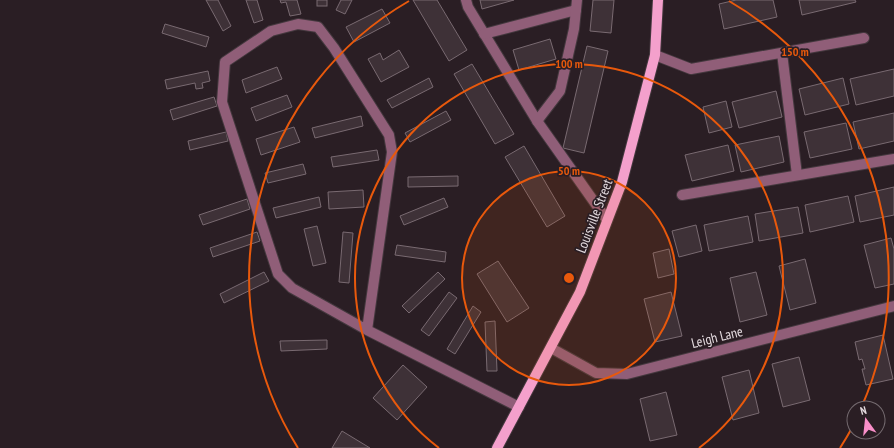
<svg xmlns="http://www.w3.org/2000/svg" width="894" height="448" font-family="'PT Sans Narrow',sans-serif">
  <rect width="100%" height="100%" fill="#2a1e24"/>
  <!-- building -->
  <g fill="#3e3137" stroke="#796a71">
    <path d="M206 0H218L231 26 223 31Z"/>
    <path d="M246 0H257L263 20 254 23Z"/>
    <path d="M280 0H297L301 14 290 16 286 2 281 3Z"/>
    <rect x="317" y="0" width="10" height="6"/>
    <path d="M341 0H352L345 14 336 10Z"/>
    <path d="M413 0H437L467 50 449 61Z"/>
    <path d="M480 0H514L482 9Z"/>
    <path d="M593 0H614L611 33 590 31Z"/>
    <path d="M736 0H773L777 17 724 29 719 4Z"/>
    <path d="M799 0H855L856 2 802 15Z"/>
    <path d="M382 9 390 23 354 42 346 27Z"/>
    <path d="M165 24 209 37 206 47 162 33Z"/>
    <path d="M550 39 556 59 519 70 513 50Z"/>
    <path d="M587 46 608 51 584 153 563 148Z"/>
    <path d="M399 50 409 67 381 82 368 59 380 53 383 60Z"/>
    <path d="M472 64 514 134 495 144 454 74Z"/>
    <path d="M277 67 282 79 246 93 242 80Z"/>
    <path d="M894 69V96L856 105 850 79Z"/>
    <path d="M208 71 210 81 202 83 203 88 196 89 195 83 167 89 165 80Z"/>
    <path d="M429 78 433 87 392 108 387 100Z"/>
    <path d="M843 78 849 104 805 115 799 89Z"/>
    <path d="M776 91 782 117 739 128 732 102Z"/>
    <path d="M287 95 292 107 256 121 251 108Z"/>
    <path d="M214 97 217 106 173 120 170 110Z"/>
    <path d="M726 101 732 127 709 133 703 107Z"/>
    <path d="M446 111 451 120 410 142 405 133Z"/>
    <path d="M894 113V141L859 149 853 122Z"/>
    <path d="M361 116 363 126 315 138 312 128Z"/>
    <path d="M846 123 852 149 810 158 804 132Z"/>
    <path d="M294 127 300 142 261 155 256 139Z"/>
    <path d="M226 132 228 141 190 150 188 141Z"/>
    <path d="M779 136 784 162 741 172 735 145Z"/>
    <path d="M728 145 734 171 692 181 685 155Z"/>
    <path d="M524 146 565 216 547 227 505 157Z"/>
    <path d="M377 150 379 160 333 167 331 157Z"/>
    <path d="M303 164 306 174 268 183 265 173Z"/>
    <path d="M458 176V186L408 187V177Z"/>
    <path d="M894 187V215L860 222 855 196Z"/>
    <path d="M363 190 364 207 329 209 328 192Z"/>
    <path d="M848 196 854 222 810 232 805 205Z"/>
    <path d="M319 197 321 207 276 218 273 208Z"/>
    <path d="M444 198 448 207 404 225 400 216Z"/>
    <path d="M247 199 250 209 203 225 199 215Z"/>
    <path d="M798 207 803 233 759 241 755 214Z"/>
    <path d="M748 216 753 242 709 251 704 225Z"/>
    <path d="M696 225 702 251 679 257 672 231Z"/>
    <path d="M317 226 326 263 313 266 304 229Z"/>
    <path d="M257 232 260 241 213 257 210 248Z"/>
    <path d="M343 232 353 233 349 283 339 282Z"/>
    <path d="M891 238 894 249V284L875 288 864 245Z"/>
    <path d="M397 245 446 252 445 262 395 255Z"/>
    <path d="M669 249 674 274 658 278 653 253Z"/>
    <path d="M805 259 816 303 790 310 779 266Z"/>
    <path d="M498 261 529 308 507 322 477 274Z"/>
    <path d="M264 272 269 281 224 303 220 294Z"/>
    <path d="M438 272 445 279 409 313 402 306Z"/>
    <path d="M756 272 767 315 740 322 730 278Z"/>
    <path d="M449 292 457 298 429 336 421 330Z"/>
    <path d="M671 292 682 336 655 342 644 299Z"/>
    <path d="M473 306 481 312 455 354 447 349Z"/>
    <path d="M495 321 497 371H487L485 322Z"/>
    <path d="M883 335 893 379 866 385 862 369H865L862 359 859 360 855 342Z"/>
    <path d="M327 340V349L281 351 280 341Z"/>
    <path d="M799 357 810 400 783 407 772 364Z"/>
    <path d="M403 365 427 387 397 420 373 398Z"/>
    <path d="M749 370 759 413 733 420 722 377Z"/>
    <path d="M666 392 677 435 650 441 640 399Z"/>
    <path d="M342 431 370 448H332Z"/>
  </g>
  <g fill="none" stroke-linecap="round" stroke-linejoin="round">
    <!-- minor casing -->
    <g stroke="#44383e" stroke-width="12">
      <g id="minor">
        <path d="M466 0 468 7 537 121 607 220"/>
        <path d="M484 34 576 10"/>
        <path d="M782 53 797 175"/>
        <path d="M655 55 691 69 864 38"/>
        <path d="M537 121 560 91 574 29 577 0"/>
        <path d="M682 195 894 159"/>
        <path d="M367 330 392 152 389 135 334 48 318 27 298 24 271 31 225 62 222 102 278 274 292 288 367 330 519 407"/>
        <path d="M551 348 596 373 627 374 894 306"/>
      </g>
    </g>
    <!-- major casing -->
    <g stroke="#44383e" stroke-width="12">
      <path id="major" d="M497 448 580 292 622 182 655 55 658 0"/>
    </g>
    <!-- minor -->
    <use href="#minor" stroke="#905e78" stroke-width="10"/>
    <!-- major -->
    <use href="#major" stroke="#f4a0cc" stroke-width="10"/>
  </g>
  <!-- distance rings -->
  <circle cx="569" cy="278" r="107" fill="#e8590c" fill-opacity=".12"/>
  <g fill="none" stroke="#e8590c" stroke-width="2">
    <circle cx="569" cy="278" r="107"/>
    <path d="M439 448A214 214 0 1 1 699 448"/>
    <path d="M853 426A320 320 0 0 1 840 448M298 448A320 320 0 0 1 409 1M729 1A320 320 0 0 1 862 406"/>
  </g>
  <g text-anchor="middle" stroke-width="3.5" stroke-linejoin="round" paint-order="stroke">
    <!-- street labels -->
    <g font-size="14" fill="#e4dbdf" stroke="#2a1e24">
      <text transform="translate(594 216) rotate(-69)" y="5">Louisville Street</text>
      <text transform="translate(717 337) rotate(-14)" y="5">Leigh Lane</text>
    </g>
  </g>
  <circle cx="569" cy="278" r="6" fill="#e8590c" stroke="#2a1e24" stroke-width="2"/>
  <g font-size="12" text-anchor="middle" font-weight="bold" fill="#e8590c" stroke="#2a1e24" stroke-width="3.5" stroke-linejoin="round" paint-order="stroke">
    <text x="795" y="56">150 m</text>
    <text x="569" y="68">100 m</text>
    <text x="569" y="175">50 m</text>
  </g>
  <!-- north arrow -->
  <g transform="translate(866 420) rotate(345)"><circle r="19" fill="#2a1e24" stroke="#746a6f"/>
  <path d="M0-3L7 15L0 10L-7 15Z" fill="#f98fc9"/>
  <text y="-6" font-size="11" font-weight="bold" text-anchor="middle" fill="#e4dbdf">N</text>
  </g>
</svg>
